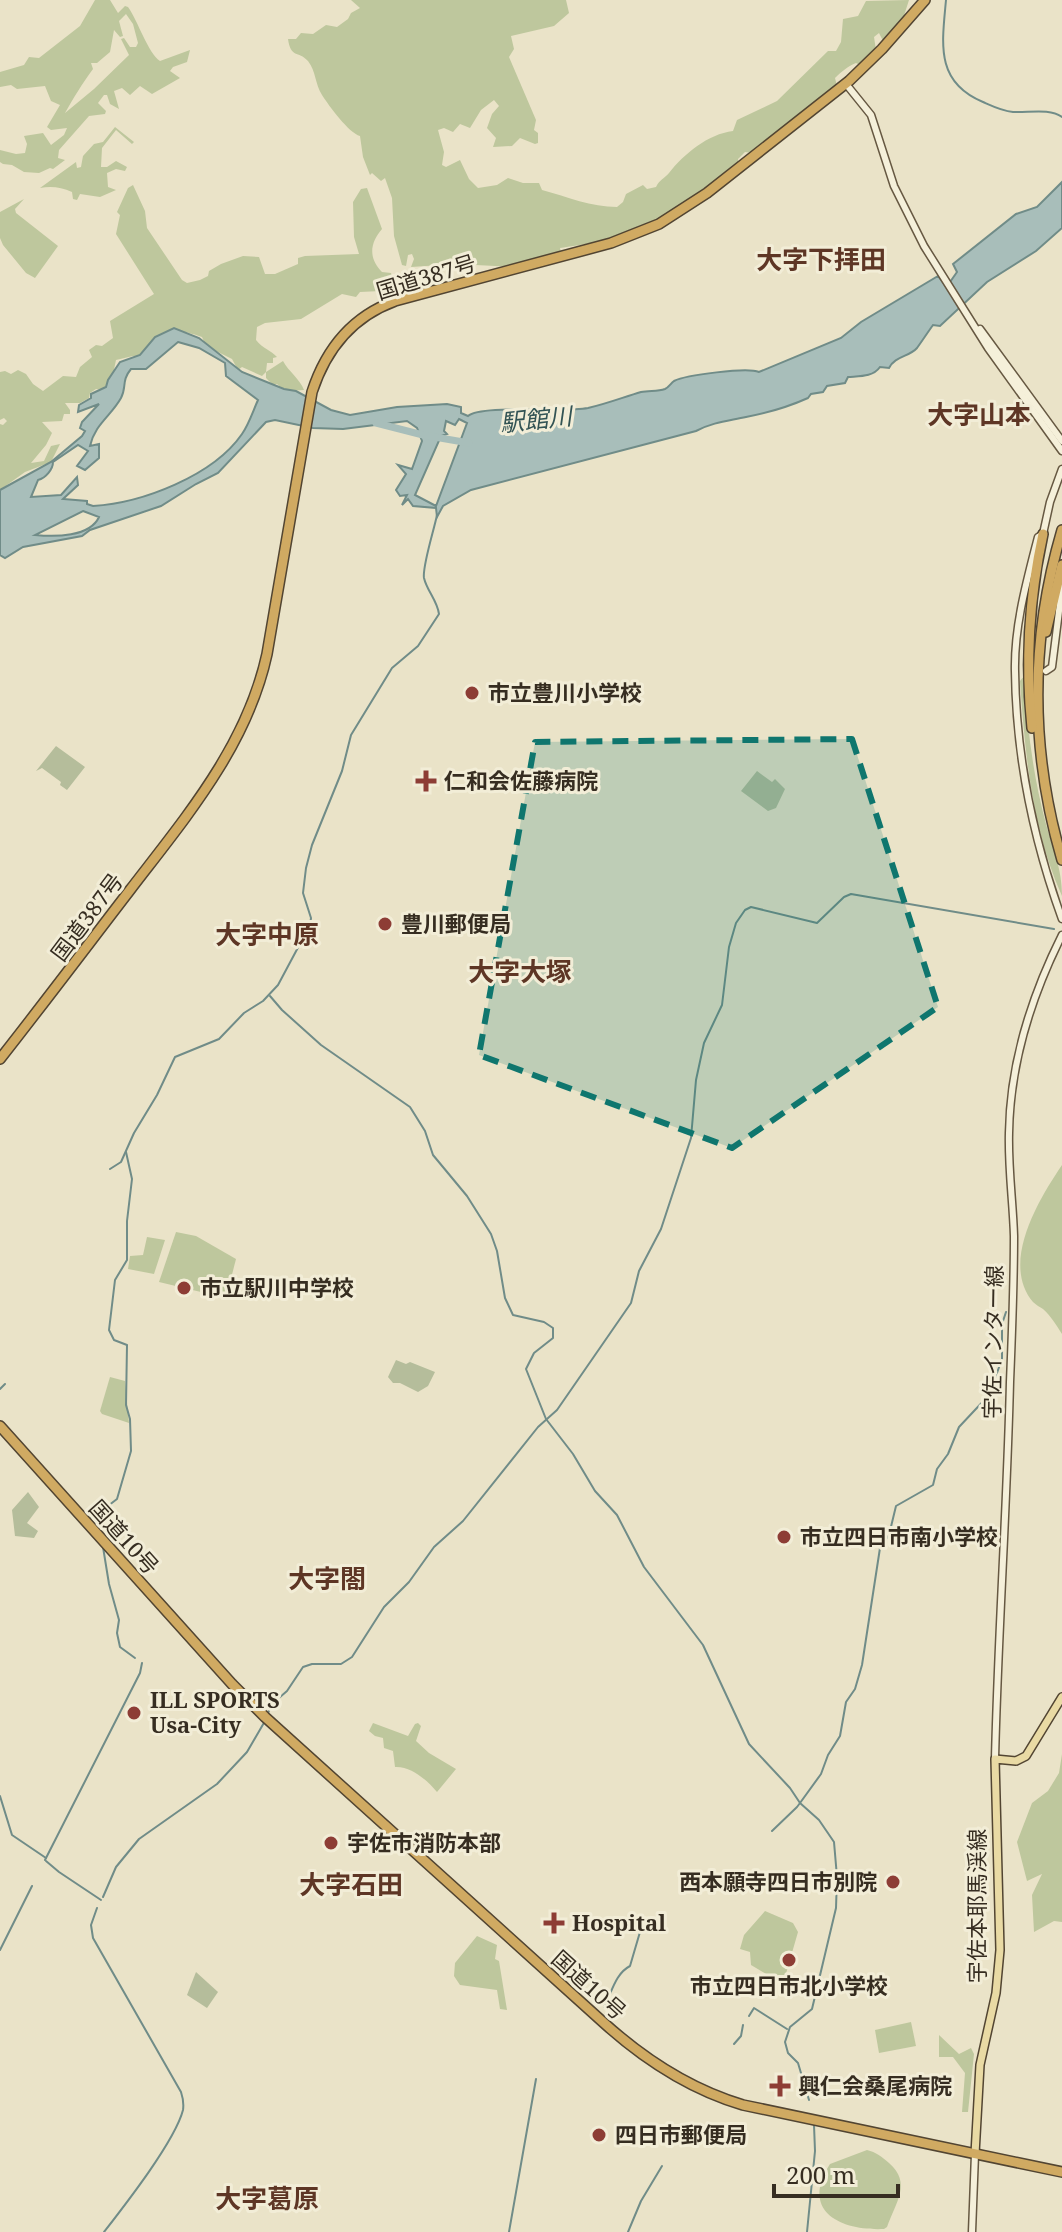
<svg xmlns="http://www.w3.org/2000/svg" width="1062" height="2232" font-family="'Noto Serif','Noto Sans JP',serif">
  <rect width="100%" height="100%" fill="#eae3c8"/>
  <!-- green -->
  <g fill="#bec79d" fill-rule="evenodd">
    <path d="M95 0H110L118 13 125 6 128 7C138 21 148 53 160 61L190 50 187 62 173 67 170 71 180 78 152 94 140 86 130 95 122 88 114 91 119 109 110 104 107 95H104L98 103 106 111 105 114 89 116 59 150 58 158 65 160 53 169 50 168 39 173 24 172 12 165 3 164 0 162V150L16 154 25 153 27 144 24 136 43 133 51 145 64 135 67 128 51 130 47 127 60 105 51 101 45 86 17 89 11 85 0 87V72L24 65 29 57 39 58 80 26ZM126 14 133 24 138 43 136 47H130L124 38 121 39 129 55 94 89 65 113C74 97 82 84 93 69L91 63H97L110 52 114 30 120 37 123 36 119 21Z"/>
    <path d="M351 0H566L569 13 554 26 511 36 514 49 509 57 536 120 534 130 538 133V143L535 144 520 138 512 146 493 147 496 138 487 128 492 114 499 106 494 100 481 110 470 128 460 124 453 132 444 128 438 130 444 152 442 165 446 167 460 160 469 179 478 188 497 185 508 178 523 183H539L542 190C568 197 591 207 617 207L623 202 626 194 643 185 647 189 656 187C660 179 664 179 669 173 684 154 708 134 733 131L737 120 777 101 828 51H836L841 42 843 19 858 16 866 1 909 0 901 25 883 41 879 33 874 37 876 50 860 65 856 63C848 66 841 72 835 78L837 86 753 153 745 152 738 159V166C712 185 670 224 638 226 626 239 579 245 560 248L561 253 514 267 456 264 411 267 414 259 412 254 408 255 406 266 402 265 394 236 392 198 385 178 381 181 372 173 370 175 363 157 360 136C349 133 329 106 322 95 315 84 316 71 308 61 298 50 291 59 288 39H296L301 33 313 34 326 25 337 27 348 19 351 13 360 8Z"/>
    <path d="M115 127 134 142 132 144 116 130 102 148 101 167H107L116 161 127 167 125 171 116 169 107 173 108 187 116 190 100 197 80 194 77 200 73 199 72 192C61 187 51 186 40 188L76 162 77 168 81 167 83 156 94 144 103 142Z"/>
    <path d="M133 185 145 211 147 228 182 280 187 283 200 280 208 276 209 271 221 264 243 256 259 257 265 274H275L298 264V258L305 256 359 254 354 237 353 202 361 189 367 188 382 229C370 243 368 258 382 272L391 273 394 284 381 291 360 292 356 297 342 294 301 319 265 323 257 327 256 340C263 349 271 350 277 357L273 358V363H267L266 372 283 361C289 372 300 379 304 390 294 391 284 391 277 384L273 385 266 378V372L262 376 242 367 238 370 232 359 206 346 202 337C167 324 166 335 139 357L133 356 116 360 111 384 104 390 96 389 90 393 89 398 80 403H65L70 410V414H64L62 421 42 422 52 433 46 445 31 463 44 461 51 446 60 444 51 462 25 472 0 490V424L3 425 7 421 4 418 0 420V372L5 371 11 374 18 370 26 374 33 384 43 391 63 376 76 377 80 367 92 357 89 350 96 345 102 346 113 338 110 321 154 294 116 234 120 215 117 212 128 188Z"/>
    <path d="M24 199 15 209 16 213 58 246 35 278 26 273 3 245 0 238V212Z"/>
    <path d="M1024 676C1027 726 1033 776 1046 824 1053 850 1062 868 1062 896 1032 829 1025 754 1020 681Z"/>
    <path d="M1062 1165V1334C1057 1326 1051 1316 1043 1309 1040 1307 1036 1305 1033 1302 1000 1263 1039 1199 1062 1165Z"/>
    <path d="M176 1232 196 1236 236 1259 226 1298 159 1282Z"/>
    <path d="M147 1237 165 1240 154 1274 128 1269 130 1256 143 1255Z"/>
    <path d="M110 1377 125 1381 129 1423 102 1414 100 1411Z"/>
    <path d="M373 1723 408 1736 415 1724 418 1723 421 1726 416 1741 429 1753 456 1769 437 1792C427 1780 411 1766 395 1767L393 1751 384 1748 383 1738 375 1736 369 1731Z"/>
    <path d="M1062 1754V1922L1054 1921 1034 1932 1032 1895 1042 1874 1027 1881 1017 1842 1032 1803 1048 1791 1059 1773Z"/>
    <path d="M765 1911 793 1923 798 1932 783 1984 751 1965 750 1952 740 1949 744 1935Z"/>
    <path d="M477 1936 497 1945 495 1959 499 1961 507 2010 500 2009 497 1990 460 1985 454 1976 455 1963Z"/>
    <path d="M911 2022 916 2046 879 2053 875 2030Z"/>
    <path d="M939 2035 959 2054 971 2048 974 2054 968 2112H962L965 2073 953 2057H939Z"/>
    <path d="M867 2150C876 2152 882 2157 889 2163 912 2183 896 2202 887 2227L884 2229C842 2231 799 2212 830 2164Z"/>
  </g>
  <!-- cemetery -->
  <g fill="#b5bd9b">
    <path d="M56 746 85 767 67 790 60 785 61 782 42 768 36 771Z"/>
    <path d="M757 771 772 782 775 779 785 789 776 808 768 811 741 791Z"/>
    <path d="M396 1360 406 1364 410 1362 435 1372 428 1386 418 1392 400 1383H393L388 1377Z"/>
    <path d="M28 1492 39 1507 27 1523 38 1531 34 1538 15 1536 12 1510Z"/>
    <path d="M196 1972 218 1992 207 2008 187 1995Z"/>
  </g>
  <!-- water -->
  <path fill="#a8beba" stroke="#708c88" stroke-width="2" fill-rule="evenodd" d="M1062 182V228L1036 251 987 282 940 326 933 325C928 332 922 341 917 348 909 357 895 356 889 368L880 367C873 377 860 376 848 377L845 383 827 386 823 392 811 394 808 398C788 407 767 413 746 417 728 421 713 422 696 431L471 490 443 506 437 517 436 508 413 506 408 499 402 505 407 495 400 496 396 490 406 474 398 465 412 469 422 441 417 428 407 421 343 429 313 428 275 420 266 422 218 473 196 484 161 506 90 530 82 536 23 547 5 558 0 555V490L51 462 82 436 85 431 80 428 82 422 99 404 78 412 79 405 91 398V394L106 387 108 380 120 362 140 355 155 337 174 328 199 338 242 372 284 389 296 391 331 410 350 415 397 407 447 404 461 407V413L468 416C482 404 562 413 588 408 606 404 624 397 641 392 649 390 657 392 665 389 669 387 671 383 674 381 686 375 747 367 759 372L841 338 861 322 938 276 945 285 950 282 957 272 953 264 1016 214 1037 207ZM178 342 199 348 225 363 226 376 258 400C253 411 249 424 242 434 213 476 142 503 93 506L87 504V501L63 499 78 485 77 477 61 495 31 497 38 480C46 478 53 469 53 462L78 445 88 451 77 466 85 470 99 458V444L90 446C95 424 111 416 121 398 127 387 121 381 131 369H146ZM459 419 467 423 436 506 415 495 441 436 447 434 444 431 446 421 455 425ZM83 511 99 517C90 537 55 537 35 535Z"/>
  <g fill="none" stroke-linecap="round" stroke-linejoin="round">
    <!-- stream -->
    <g stroke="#708c88" stroke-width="2">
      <path d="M946 0C942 44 935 82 983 102 992 106 1002 111 1013 112 1028 113 1050 108 1062 117"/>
      <path d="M270 996 282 1010 321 1045 410 1107 425 1131 433 1155 467 1196 491 1234 497 1251 505 1298 513 1315 544 1322 553 1328V1338L534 1353 526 1369 546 1419 573 1454 595 1491 617 1515 644 1567 703 1645 749 1744 790 1788 800 1803 797 1807 772 1831"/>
      <path d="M110 1169 121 1162 134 1133 157 1095 175 1057 219 1039 244 1013 263 1001 278 985 310 925 311 918 303 893 306 868 312 845 342 771 351 735 392 668 418 646 439 614C437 600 427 591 424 578 422 567 434 530 437 515"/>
      <path d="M0 1389 5 1384"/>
      <path d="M90 1519 96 1510 104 1509 117 1499 131 1451 130 1419 126 1405 127 1345 114 1340 109 1330 115 1280 127 1260V1221L132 1179 126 1152"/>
      <path d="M103 1547 109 1584 119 1620 117 1633 120 1647 135 1658"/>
      <path d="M267 1715 272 1704 287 1691 303 1667 312 1664H341L352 1657 384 1607 409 1582 434 1547 463 1521 538 1427 557 1410 631 1303 639 1271 661 1229 691 1138 696 1080 704 1043 722 1005 729 947 736 923 745 910 751 907 817 923 844 897 851 894 1054 929"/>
      <path d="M0 1796 12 1835 46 1858"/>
      <path d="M45 1860 140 1673 142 1663"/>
      <path d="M46 1861 59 1872 101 1900"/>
      <path d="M103 1897 116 1867 139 1839 217 1784 247 1752 265 1721"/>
      <path d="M97 1908 91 1925 93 1938 181 2092C183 2098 184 2103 183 2110 175 2141 125 2205 104 2232"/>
      <path d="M0 1950 32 1886"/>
      <path d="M604 2007C612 1992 615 1974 630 1966L640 1932"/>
      <path d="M749 2016 754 2008 787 2029"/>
      <path d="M734 2044 741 2036 743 2025"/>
      <path d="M809 2100 798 2063 788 2053 785 2042 790 2027 812 2009 836 1908 837 1877 834 1842 819 1820 800 1803 821 1774 828 1755 840 1736 846 1702 855 1689 862 1665 880 1548 889 1535 896 1506 933 1485 937 1469 948 1454 959 1427 989 1395 1002 1359V1324L1006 1312"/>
      <path d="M509 2232 536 2079"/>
      <path d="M628 2232 641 2201 662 2166"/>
      <path d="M807 2232 815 2151 814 2125"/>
    </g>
    <!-- river -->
    <path stroke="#a8beba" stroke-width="7" d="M376 423 423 435 469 443"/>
    <!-- secondary casing -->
    <g stroke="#665842" stroke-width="9">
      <g id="secondary">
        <path d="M846 84 871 115 894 186 924 246 988 348 1062 451"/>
        <path d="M980 329 1062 441"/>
        <path d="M1062 469 1050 502 1043 534 1038 537C1027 580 1014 626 1015 671 1016 756 1033 839 1062 919"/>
        <path d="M1046 671 1052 667 1062 587"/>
        <path d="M995 1759C998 1633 1007 1508 1010 1382 1012 1334 1014 1285 1014 1236 1013 1202 1008 1168 1009 1133 1010 1063 1031 997 1062 935"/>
        <path d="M972 2232 975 2154"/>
      </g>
    </g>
    <!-- primary casing -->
    <g stroke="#524532" stroke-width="10">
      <path id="primary" d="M975 2154 980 2065 996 1993 1000 1950 995 1759 1016 1761 1026 1756 1062 1697"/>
    </g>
    <!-- highway casing -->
    <g stroke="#524532" stroke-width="12">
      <g id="highway">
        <path d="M1062 530C1030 639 1030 751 1062 860"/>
        <path d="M1046 632 1062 565"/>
        <path d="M1032 728C1025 662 1029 598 1043 534"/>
        <path d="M0 1059C44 1003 87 946 130 890 186 817 247 746 267 654L312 392C326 349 351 317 395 301L611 243 659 224 707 193 849 81 882 49 925 0"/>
        <path d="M0 1426 232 1684 265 1717 604 2023C645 2060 689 2089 743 2105L1062 2172"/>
      </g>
    </g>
    <!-- secondary -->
    <use href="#secondary" stroke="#f5f0da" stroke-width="6"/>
    <!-- primary -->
    <use href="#primary" stroke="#e9daa4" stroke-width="7"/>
    <!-- highway -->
    <use href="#highway" stroke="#d0aa62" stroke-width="9"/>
  </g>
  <!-- marked area -->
  <path fill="#0f766e" fill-opacity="0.2" stroke="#0f766e" stroke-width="6" stroke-dasharray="16 10" stroke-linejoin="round" d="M852 739 938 1007 732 1148 479 1055 535 742Z"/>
  <!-- markers -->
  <g fill="#8d3d35" stroke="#f2edd7" stroke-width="3">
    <circle cx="472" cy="693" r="8"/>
    <path d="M422 769h8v8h8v8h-8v8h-8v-8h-8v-8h8z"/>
    <circle cx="385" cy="924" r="8"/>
    <circle cx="184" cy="1288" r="8"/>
    <circle cx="784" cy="1537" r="8"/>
    <circle cx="134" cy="1713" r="8"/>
    <circle cx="331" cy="1843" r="8"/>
    <circle cx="893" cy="1882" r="8"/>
    <path d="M550 1911h8v8h8v8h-8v8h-8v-8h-8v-8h8z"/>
    <circle cx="789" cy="1960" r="8"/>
    <path d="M776 2074h8v8h8v8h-8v8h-8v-8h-8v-8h8z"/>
    <circle cx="599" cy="2135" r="8"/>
  </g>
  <g text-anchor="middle" stroke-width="6" stroke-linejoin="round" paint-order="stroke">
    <!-- street labels -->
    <g font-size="22" fill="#362d21" stroke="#f2edd7">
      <text transform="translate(426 277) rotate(-17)" y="8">国道387号</text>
      <text transform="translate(87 917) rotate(-53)" y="8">国道387号</text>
      <text transform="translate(993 1342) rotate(-89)" y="8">宇佐インター線</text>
      <text transform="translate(124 1537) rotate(48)" y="8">国道10号</text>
      <text transform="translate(977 1906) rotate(-90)" y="8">宇佐本耶馬渓線</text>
      <text transform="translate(589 1985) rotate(42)" y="8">国道10号</text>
    </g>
    <!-- poi labels -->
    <g font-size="22" font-weight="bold" fill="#362d21" stroke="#f2edd7" text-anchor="start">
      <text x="488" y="701">市立豊川小学校</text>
      <text x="444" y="789">仁和会佐藤病院</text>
      <text x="401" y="932">豊川郵便局</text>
      <text x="200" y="1296">市立駅川中学校</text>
      <text x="800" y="1545">市立四日市南小学校</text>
      <text x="150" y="1708">ILL SPORTS<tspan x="150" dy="25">Usa-City</tspan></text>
      <text x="347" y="1851">宇佐市消防本部</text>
      <text x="877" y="1890" text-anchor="end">西本願寺四日市別院</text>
      <text x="572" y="1931">Hospital</text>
      <text x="789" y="1994" text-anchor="middle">市立四日市北小学校</text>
      <text x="798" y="2094">興仁会桑尾病院</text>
      <text x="615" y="2143">四日市郵便局</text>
    </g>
    <!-- water labels -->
    <g font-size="24" font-style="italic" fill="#325354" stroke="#f2edd7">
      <text transform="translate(536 420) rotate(-6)" y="8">駅館川</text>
    </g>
    <!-- quarter labels -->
    <g font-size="26" font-weight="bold" fill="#5e3625" stroke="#f2edd7">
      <text x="821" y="269">大字下拝田</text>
      <text x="979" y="424">大字山本</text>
      <text x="267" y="944">大字中原</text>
      <text x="520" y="981">大字大塚</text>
      <text x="327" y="1588">大字閤</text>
      <text x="351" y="1894">大字石田</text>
      <text x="267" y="2208">大字葛原</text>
    </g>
  </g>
  <!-- scale -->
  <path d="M774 2184v12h124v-12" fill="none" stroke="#362d21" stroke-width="4"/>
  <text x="786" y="2184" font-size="24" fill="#362d21" stroke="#f2edd7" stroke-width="6" paint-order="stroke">200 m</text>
</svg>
